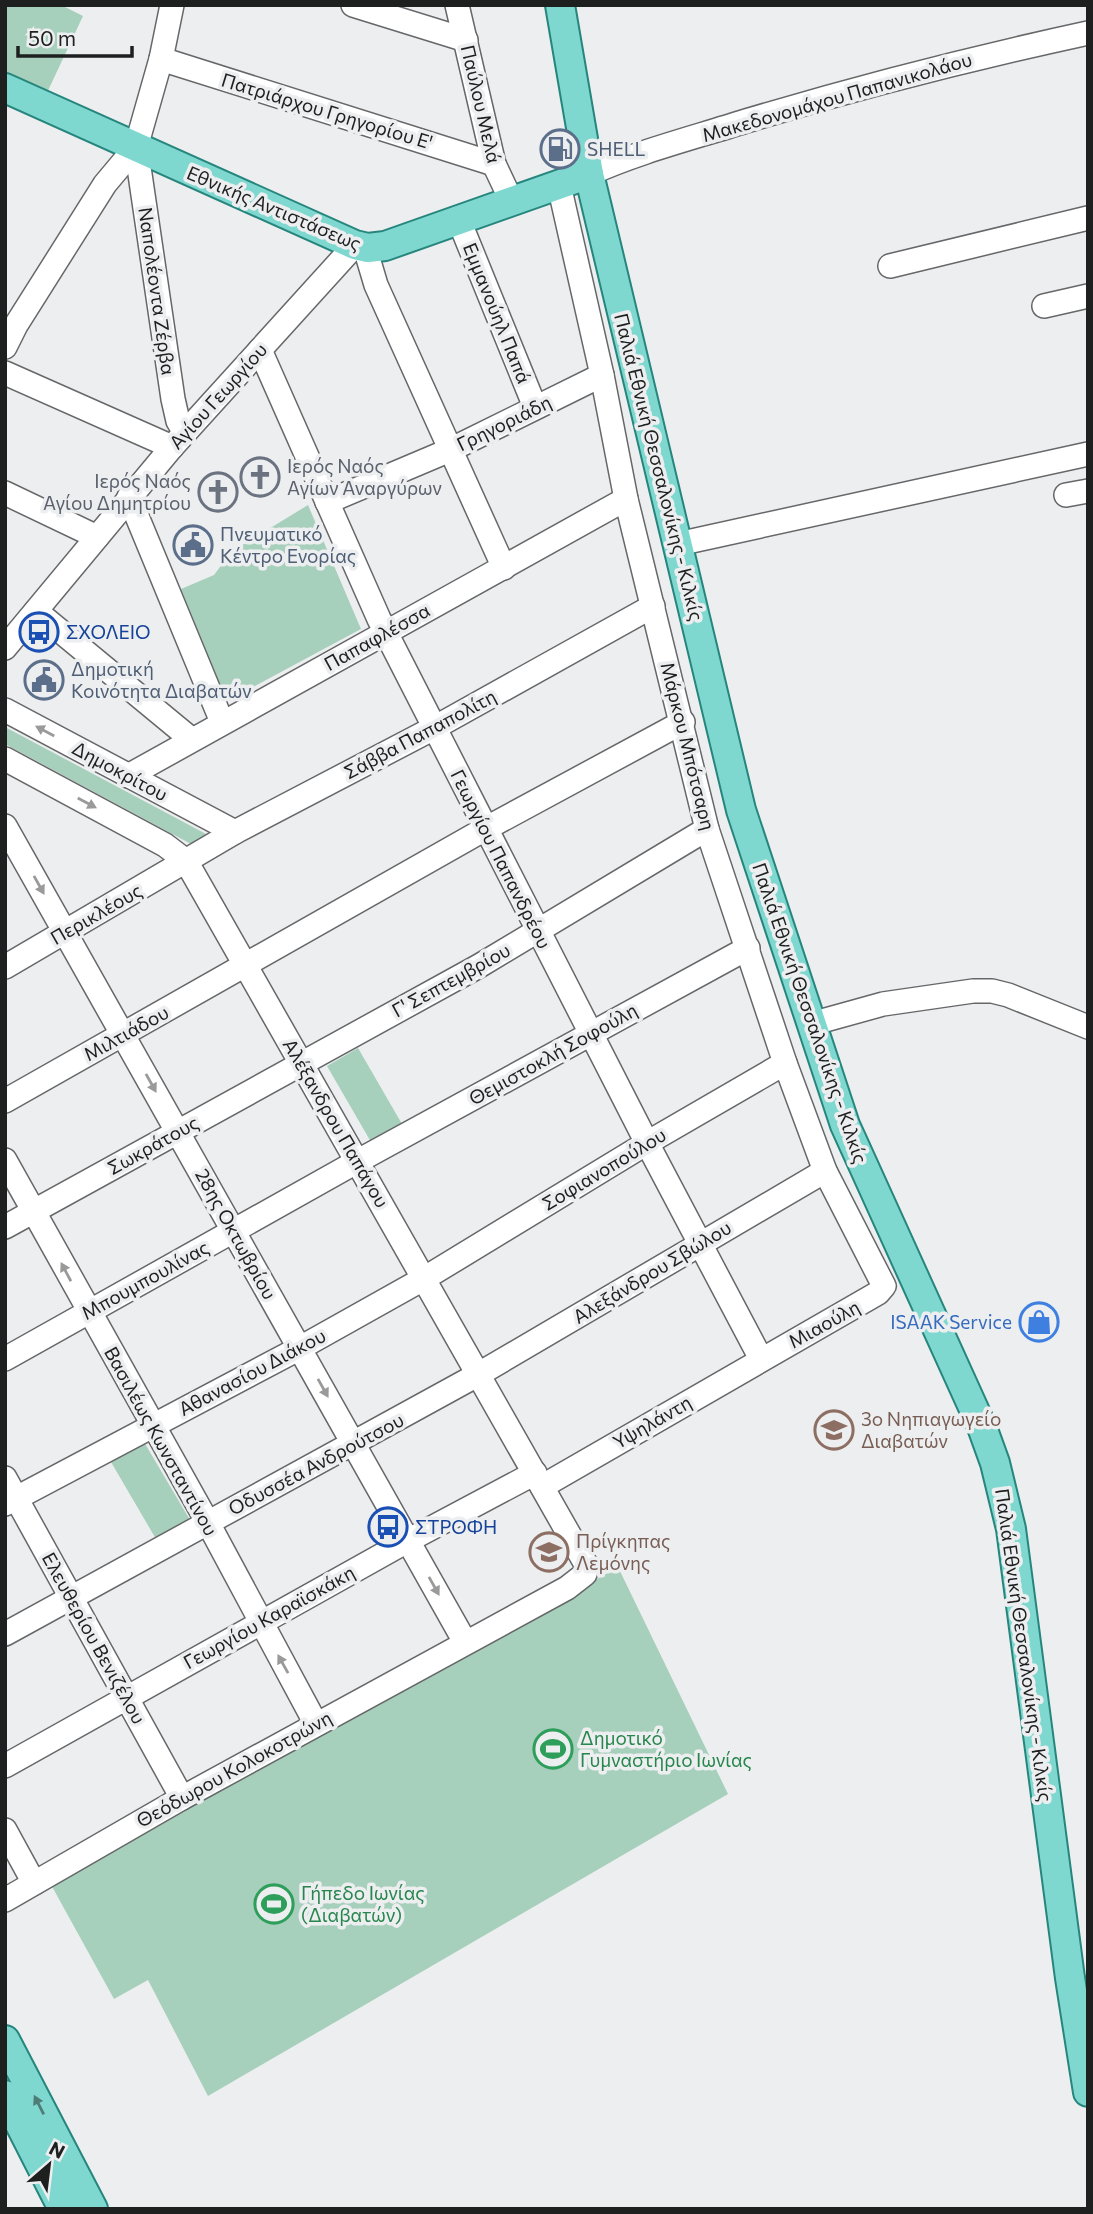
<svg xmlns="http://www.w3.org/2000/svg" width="1093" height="2214" font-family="Commissioner,sans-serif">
  <rect width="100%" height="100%" fill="#edeef0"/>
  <!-- green -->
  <g fill="#a7d0bc">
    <path d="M5 5H61L83 16 45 97 5 79Z"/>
    <path d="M308 505 361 629 227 701 181 589 214 575 231 552Z"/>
    <path d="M5 727 208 835 191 844 5 744Z"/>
    <path d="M358 1048 402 1124 371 1142 327 1066Z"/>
    <path d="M144 1442 190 1520 156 1539 111 1462Z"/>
    <path d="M618 1567 728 1794 208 2096 148 1980 114 1999 49 1881 374 1704Z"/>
  </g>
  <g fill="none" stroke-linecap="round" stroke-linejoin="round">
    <!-- minor casing -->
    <g stroke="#666769" stroke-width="26">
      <g id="minor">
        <path d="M172 5 161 59 136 147 173 399 178 421 185 433"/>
        <path d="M353 5 466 40"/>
        <path d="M457 5 494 164 511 200"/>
        <path d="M161 59 494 164"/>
        <path d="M589 174C640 151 693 138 746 121 859 87 973 58 1088 33"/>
        <path d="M458 218 535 407"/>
        <path d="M365 248 376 285 504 568"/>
        <path d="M890 266 1088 218"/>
        <path d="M1044 306 1088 296"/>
        <path d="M5 347 16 325 105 184 136 147"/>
        <path d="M260 350 379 619 647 1143 761 1359"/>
        <path d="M5 373 172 447"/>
        <path d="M5 493 97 537"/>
        <path d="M1066 495 1088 491"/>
        <path d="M129 497 222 722"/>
        <path d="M327 502 450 450 602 375"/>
        <path d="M678 544 1088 454"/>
        <path d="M36 611 191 739"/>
        <path d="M5 648 172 447 355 245"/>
        <path d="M5 710 235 832"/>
        <path d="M5 759 165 845 186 861 587 1566 585 1574 567 1588 182 1798 5 1900"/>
        <path d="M128 776 626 499"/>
        <path d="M5 826 465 1642"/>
        <path d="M5 967 235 832 434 728 653 606"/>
        <path d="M811 1024 883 1004 973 991H992L1008 995 1088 1027"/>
        <path d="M5 1101 485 829 683 722"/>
        <path d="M5 1160 208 1523 316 1724"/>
        <path d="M5 1227 479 966 707 829"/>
        <path d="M5 1359 358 1161 748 948"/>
        <path d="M5 1478 182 1798"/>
        <path d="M543 1486 878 1293 884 1286 825 1171 785 1063 707 829 626 499 602 375 559 185"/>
        <path d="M5 1504 300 1348 425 1278 647 1143 785 1063"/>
        <path d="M5 1634 479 1374 825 1171"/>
        <path d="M5 1766 409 1540 535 1473"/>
        <path d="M5 1830 34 1883"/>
      </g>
    </g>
    <!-- major casing -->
    <g stroke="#26867d" stroke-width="32">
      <g id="major">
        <path d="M560 5 589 174 741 810 845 1125 982 1427 995 1463 1011 1529 1070 1978 1088 2092"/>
        <path d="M5 88 355 245 368 248 385 246 589 174"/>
        <path d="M5 2040 93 2209"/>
        <path d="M5 2095 63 2209"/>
      </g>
    </g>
    <!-- minor -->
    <use href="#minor" stroke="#fff" stroke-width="23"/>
    <!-- major -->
    <use href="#major" stroke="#7fd8cf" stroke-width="28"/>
  </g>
  <!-- one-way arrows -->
  <defs><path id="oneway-solid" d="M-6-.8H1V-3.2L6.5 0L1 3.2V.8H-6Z" transform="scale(1.75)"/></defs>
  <g fill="#9a9a9a">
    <use href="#oneway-solid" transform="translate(45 731) rotate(-152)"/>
    <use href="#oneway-solid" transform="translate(87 803) rotate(28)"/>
    <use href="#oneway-solid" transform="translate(39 885) rotate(61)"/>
    <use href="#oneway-solid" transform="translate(151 1083) rotate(61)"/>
    <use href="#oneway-solid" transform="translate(66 1272) rotate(-118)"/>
    <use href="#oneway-solid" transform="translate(323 1388) rotate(61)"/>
    <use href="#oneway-solid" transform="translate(434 1586) rotate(61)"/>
    <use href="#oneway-solid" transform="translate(283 1664) rotate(-119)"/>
  </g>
  <use fill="#4e7c77" href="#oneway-solid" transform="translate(39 2105) rotate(-117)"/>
  <!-- icons -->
  <defs>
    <g id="fuel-ring" transform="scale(2.0125)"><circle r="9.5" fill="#edeef0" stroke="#5c6f8a" stroke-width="1.5"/><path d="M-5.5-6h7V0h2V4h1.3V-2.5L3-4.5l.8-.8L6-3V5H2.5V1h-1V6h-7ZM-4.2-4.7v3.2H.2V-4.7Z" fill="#5c6f8a"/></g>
    <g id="church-ring" transform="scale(2.0125)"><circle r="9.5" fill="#edeef0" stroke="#6b7280" stroke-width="1.5"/><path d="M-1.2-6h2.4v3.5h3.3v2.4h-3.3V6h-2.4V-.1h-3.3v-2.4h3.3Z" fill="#6b7280"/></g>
    <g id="civic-ring" transform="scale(2.0125)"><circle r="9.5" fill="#edeef0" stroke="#5c6f8a" stroke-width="1.5"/><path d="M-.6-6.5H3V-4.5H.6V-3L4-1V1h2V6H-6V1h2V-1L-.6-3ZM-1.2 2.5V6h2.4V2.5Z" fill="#5c6f8a"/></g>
    <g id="bus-ring" transform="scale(2.0125)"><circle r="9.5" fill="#edeef0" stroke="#1a4fb4" stroke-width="1.5"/><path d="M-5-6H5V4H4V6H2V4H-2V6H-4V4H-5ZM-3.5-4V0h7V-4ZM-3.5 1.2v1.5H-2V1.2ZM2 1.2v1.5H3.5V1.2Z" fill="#1a4fb4"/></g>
    <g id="shop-ring" transform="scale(2.0125)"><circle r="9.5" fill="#edeef0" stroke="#3f7fe0" stroke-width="1.5"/><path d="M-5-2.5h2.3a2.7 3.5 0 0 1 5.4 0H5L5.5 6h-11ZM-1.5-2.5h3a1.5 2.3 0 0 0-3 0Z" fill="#3f7fe0"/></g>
    <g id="school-ring" transform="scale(2.0125)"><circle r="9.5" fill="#edeef0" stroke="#8d6e63" stroke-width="1.5"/><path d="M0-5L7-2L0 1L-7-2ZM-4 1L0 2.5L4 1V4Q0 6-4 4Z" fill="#8d6e63"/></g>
    <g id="stadium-ring" transform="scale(2.0125)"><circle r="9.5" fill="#edeef0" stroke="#2e9e5b" stroke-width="1.5"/><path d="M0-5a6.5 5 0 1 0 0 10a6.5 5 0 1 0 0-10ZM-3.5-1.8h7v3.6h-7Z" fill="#2e9e5b"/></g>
  </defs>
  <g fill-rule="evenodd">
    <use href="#fuel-ring" x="560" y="149"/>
    <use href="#church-ring" x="260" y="477"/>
    <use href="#church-ring" x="218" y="492"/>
    <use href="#civic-ring" x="193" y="545"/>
    <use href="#bus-ring" x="39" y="632"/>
    <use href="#civic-ring" x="44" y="680"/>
    <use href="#shop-ring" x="1039" y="1322"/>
    <use href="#school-ring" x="834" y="1430"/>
    <use href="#bus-ring" x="388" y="1527"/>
    <use href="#school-ring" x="549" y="1552"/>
    <use href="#stadium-ring" x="553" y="1749"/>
    <use href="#stadium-ring" x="274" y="1904"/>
  </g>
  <g text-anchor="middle" stroke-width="7" stroke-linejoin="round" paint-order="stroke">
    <!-- street labels -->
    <g font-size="19" fill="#1e1f1f" stroke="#edeef0">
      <text transform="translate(837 97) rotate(-16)" y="7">Μακεδονομάχου Παπανικολάου</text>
      <text transform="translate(481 104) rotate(77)" y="7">Παύλου Μελά</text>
      <text transform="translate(327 111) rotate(17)" y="7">Πατριάρχου Γρηγορίου Ε'</text>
      <text transform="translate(274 208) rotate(23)" y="7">Εθνικής Αντιστάσεως</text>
      <text transform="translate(157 291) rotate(82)" y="7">Ναπολέοντα Ζέρβα</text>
      <text transform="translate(497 313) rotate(68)" y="7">Εμμανούηλ Παπά</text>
      <text transform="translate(218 396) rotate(-48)" y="7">Αγίου Γεωργίου</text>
      <text transform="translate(504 423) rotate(-26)" y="7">Γρηγοριάδη</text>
      <text transform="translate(659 467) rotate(76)" y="7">Παλιά Εθνική Θεσσαλονίκης - Κιλκίς</text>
      <text transform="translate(377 637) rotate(-29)" y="7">Παπαφλέσσα</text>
      <text transform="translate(420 734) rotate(-28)" y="7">Σάββα Παπαπολίτη</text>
      <text transform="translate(688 746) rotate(76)" y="7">Μάρκου Μπότσαρη</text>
      <text transform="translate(120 771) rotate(28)" y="7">Δημοκρίτου</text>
      <text transform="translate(501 859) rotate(63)" y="7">Γεωργίου Παπανδρέου</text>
      <text transform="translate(96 914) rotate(-30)" y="7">Περικλέους</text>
      <text transform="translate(451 980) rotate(-29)" y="7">Γ' Σεπτεμβρίου</text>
      <text transform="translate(810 1013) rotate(71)" y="7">Παλιά Εθνική Θεσσαλονίκης - Κιλκίς</text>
      <text transform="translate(126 1033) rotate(-29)" y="7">Μιλτιάδου</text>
      <text transform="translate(553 1054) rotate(-29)" y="7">Θεμιστοκλή Σοφούλη</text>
      <text transform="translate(336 1123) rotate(60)" y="7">Αλέξανδρου Παπάγου</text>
      <text transform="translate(153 1145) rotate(-29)" y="7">Σωκράτους</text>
      <text transform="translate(604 1169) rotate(-31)" y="7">Σοφιανοπούλου</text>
      <text transform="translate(236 1234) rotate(61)" y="7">28ης Οκτωβρίου</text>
      <text transform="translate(652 1272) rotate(-31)" y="7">Αλεξάνδρου Σβώλου</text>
      <text transform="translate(145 1280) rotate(-29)" y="7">Μπουμπουλίνας</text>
      <text transform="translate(824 1324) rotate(-29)" y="7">Μιαούλη</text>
      <text transform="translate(252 1372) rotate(-28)" y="7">Αθανασίου Διάκου</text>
      <text transform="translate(652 1422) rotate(-30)" y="7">Υψηλάντη</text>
      <text transform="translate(161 1441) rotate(61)" y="7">Βασιλέως Κωνσταντίνου</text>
      <text transform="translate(316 1464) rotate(-28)" y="7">Οδυσσέα Ανδρούτσου</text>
      <text transform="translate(269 1617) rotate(-29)" y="7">Γεωργίου Καραϊσκάκη</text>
      <text transform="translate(94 1638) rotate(61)" y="7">Ελευθερίου Βενιζέλου</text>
      <text transform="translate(1024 1645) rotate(82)" y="7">Παλιά Εθνική Θεσσαλονίκης - Κιλκίς</text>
      <text transform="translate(234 1769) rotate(-29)" y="7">Θεόδωρου Κολοκοτρώνη</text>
    </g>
    <!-- service labels -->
    <g font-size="19" fill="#4e5e75" stroke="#edeef0" text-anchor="start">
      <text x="587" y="156">SHELL</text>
      <text x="220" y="541">Πνευματικό<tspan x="220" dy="22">Κέντρο Ενορίας</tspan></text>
      <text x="71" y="676">Δημοτική<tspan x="71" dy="22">Κοινότητα Διαβατών</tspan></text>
    </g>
    <!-- worship labels -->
    <g font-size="19" fill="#5b616d" stroke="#edeef0" text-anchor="start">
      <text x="287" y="473">Ιερός Ναός<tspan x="287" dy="22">Αγίων Αναργύρων</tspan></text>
      <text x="191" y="488" text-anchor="end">Ιερός Ναός<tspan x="191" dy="22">Αγίου Δημητρίου</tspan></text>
    </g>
    <!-- transit labels -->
    <g font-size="19" fill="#164399" stroke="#edeef0" text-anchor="start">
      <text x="66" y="639">ΣΧΟΛΕΙΟ</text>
      <text x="415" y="1534">ΣΤΡΟΦΗ</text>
    </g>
    <!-- shop labels -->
    <g font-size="19" fill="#366cbe" stroke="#edeef0" text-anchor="end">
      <text x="1012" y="1329">ISAAK Service</text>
    </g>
    <!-- education labels -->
    <g font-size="19" fill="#785e54" stroke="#edeef0" text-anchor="start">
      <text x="861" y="1426">3ο Νηπιαγωγείο<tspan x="861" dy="22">Διαβατών</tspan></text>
      <text x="576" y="1548">Πρίγκηπας<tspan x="576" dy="22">Λεμόνης</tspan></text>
    </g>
    <!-- leisure labels -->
    <g font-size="19" fill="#27864d" stroke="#edeef0" text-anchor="start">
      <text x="580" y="1745">Δημοτικό<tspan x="580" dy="22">Γυμναστήριο Ιωνίας</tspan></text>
      <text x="301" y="1900">Γήπεδο Ιωνίας<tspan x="301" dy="22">(Διαβατών)</tspan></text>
    </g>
  </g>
  <!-- border -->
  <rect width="1093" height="2214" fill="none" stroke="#1e1f1f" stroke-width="14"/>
  <!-- north arrow -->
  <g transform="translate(49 2165) rotate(28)" stroke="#edeef0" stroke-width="5" paint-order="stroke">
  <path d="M0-5L12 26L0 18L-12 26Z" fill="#1e1f1f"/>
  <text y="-10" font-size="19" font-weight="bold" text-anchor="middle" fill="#1e1f1f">N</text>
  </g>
  <!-- scale -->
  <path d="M18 46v10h114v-10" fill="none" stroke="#1e1f1f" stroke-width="3.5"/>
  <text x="28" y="46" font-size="21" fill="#1e1f1f" stroke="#edeef0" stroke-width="5" paint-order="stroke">50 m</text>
</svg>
